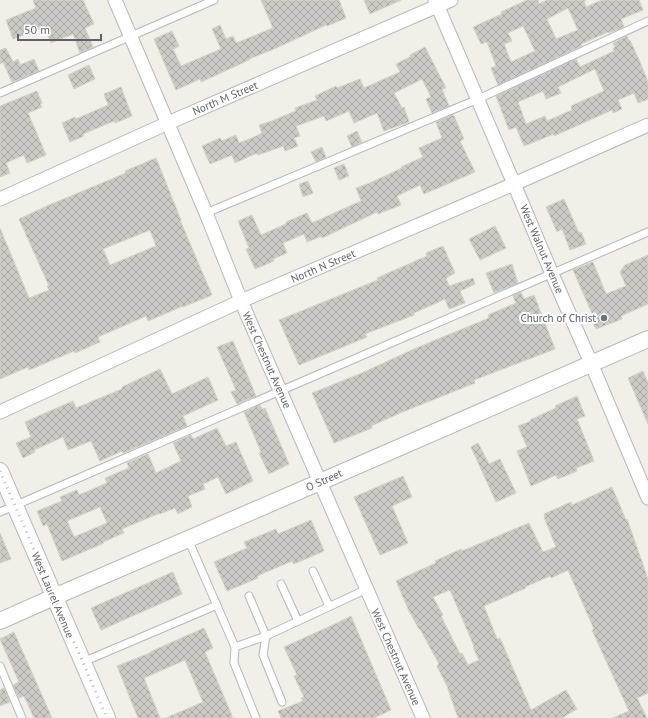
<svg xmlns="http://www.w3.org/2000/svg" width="648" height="718" font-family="'PT Sans',sans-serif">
  <defs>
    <pattern id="building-cross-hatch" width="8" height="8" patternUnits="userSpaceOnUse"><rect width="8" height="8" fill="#cccac5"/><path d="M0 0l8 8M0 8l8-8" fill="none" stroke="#a9a8a4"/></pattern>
  </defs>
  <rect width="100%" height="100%" fill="#f1efe8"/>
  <!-- building -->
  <g fill="url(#building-cross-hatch)" stroke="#d6d1c6" fill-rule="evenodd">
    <path d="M33 0H83L94 24 85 28 93 47 80 53 73 34 51 43 44 27 13 39 6 20 36 8Z"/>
    <path d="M261 0H339L346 18 327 26 326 25 274 49 249 59V60L201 82 200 79 176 90 154 39 172 31 179 46 173 49 181 66 221 49 212 29 220 25 226 39 233 36 236 43 273 28Z"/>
    <path d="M364 0H401L370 14Z"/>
    <path d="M527 0H538L539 4 547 0H586L584 1 586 7 602 0H639L643 10 621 19 624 27 609 33 608 32 581 44 582 46 498 85 491 68 496 66 487 42 481 44 473 27 502 14 501 12ZM568 8 578 30 556 39 547 19ZM523 26 535 51 511 62 504 44 512 41 508 33Z"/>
    <path d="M627 36 629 41 630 40 640 62 648 82V99L638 103 634 93 618 100 622 109 613 113 612 110 554 136V134L524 146 516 127 509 130 496 96 576 59 580 67 614 51 613 48 615 47 613 43ZM595 69 604 91 571 106 572 110 547 121 545 116 526 124 518 102 543 91 546 99 561 93 558 87Z"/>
    <path d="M425 47 446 88 442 89 449 106 432 113 426 99 431 97 422 79 394 93 402 108 404 107 409 122 384 131 377 113 354 123 349 111 326 121 324 116 296 126 300 136 294 138 298 146 285 151 283 146 258 155 257 153 235 163 232 155 210 164 202 146 220 138 222 141 236 135 239 143 252 138 262 133 259 125 269 122 296 111 295 108 317 100 315 96 336 86 337 88 360 79 364 88 400 72 396 64 410 57V55Z"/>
    <path d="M6 48 13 62 18 59 20 65 34 59 39 71 12 82 3 62 0 64V50Z"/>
    <path d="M89 65 95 79 74 89 68 75Z"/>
    <path d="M121 87 132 116 115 123 114 121 83 134 84 136 70 142 62 123 75 117 76 119 108 105 104 94Z"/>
    <path d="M37 91 42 103 40 104 42 107 28 113 46 155 27 163 24 155 6 163 10 173 0 177V106Z"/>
    <path d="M453 115V116H454L464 139 460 141 475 172 424 194 420 185 397 196 401 205 378 214 377 212 322 238V236L307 242 304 234 283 243 287 253 273 259 274 261 255 269 246 249 249 248 238 221 252 215 261 235 286 224V222L307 213 312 223 361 201 356 188 370 183 402 168 401 167 423 157 419 148 442 138 436 122Z"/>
    <path d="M357 131 362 142 352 147 347 136Z"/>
    <path d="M322 147 326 157 316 162 311 152Z"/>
    <path d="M156 158 181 220H180L212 295 183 307V306L148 321 146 316 98 337 100 342 75 353 74 351 29 370 28 367 0 379V228L29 298 49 290 47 286H49L19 219 47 206 126 173 125 171ZM150 230 156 246 110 265 103 249Z"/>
    <path d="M344 164 349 176 339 180 334 168Z"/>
    <path d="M308 181 313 193 303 197 299 184Z"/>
    <path d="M564 199 579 233 581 232 586 244 570 250 562 229 557 232 546 207Z"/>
    <path d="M495 226 506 248 480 260 469 239Z"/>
    <path d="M443 246 455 273 446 278 449 286 473 278 475 284 460 291 465 303 449 309 445 299 414 313V315L365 334 367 337 299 365 279 320 378 280 377 278 427 256 426 253Z"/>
    <path d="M648 255V304L621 316 622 319 596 329 591 319 594 318 573 270 593 262 606 294 626 286 620 272 625 265Z"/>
    <path d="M512 264 518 283 494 293 486 273Z"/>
    <path d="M521 292 524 299 534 295 555 349 474 380 475 383 400 413 371 426 372 428 334 443 312 393 362 373 414 349 489 318 488 315 516 303 513 296Z"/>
    <path d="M233 341 256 396 237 404 231 392 236 390 217 347Z"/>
    <path d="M160 369 172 394 208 377 218 400 183 416 187 426 123 453 122 451 100 461 91 441 68 450 63 437 34 450 35 452 23 458 16 443 31 437 25 422 73 401 76 408 122 389V387Z"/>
    <path d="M643 371 648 383V424L628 378Z"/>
    <path d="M577 396 585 416 577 419 594 461 576 468 577 471 558 479 556 475 531 486 517 451 527 447 518 426 531 421 530 420 556 408 555 406Z"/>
    <path d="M260 405 262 409 265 408 289 464 269 474 259 453 261 452 244 412Z"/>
    <path d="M217 428 226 446 236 442 253 481 226 494 218 477 203 484 205 489 188 496 192 507 178 514 175 508 160 514V513L122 529 124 533 103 542 104 543 62 561 47 524 43 526 37 511 62 501 60 497 77 490 79 495 107 483 105 478 129 468 127 463 148 454 156 473 181 461 173 443 191 435 193 439ZM100 507 107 523 74 537 67 521Z"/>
    <path d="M478 443 489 464 500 459 516 493 496 502 471 447Z"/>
    <path d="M403 476 412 497 392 506 408 543 380 555 354 497Z"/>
    <path d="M612 487 626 520 627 519 648 579V693L637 698 647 718H613L629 711 592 630 594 629 568 570 551 578 550 576 525 587 526 588 484 606 497 639 500 638 531 710 566 690 577 709 562 718H458L447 686 437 666 439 664 420 629H419L409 611 396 581 436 563 435 561 461 549 462 551 529 523 543 552 556 547 544 517 545 516 544 514 571 502 572 505ZM450 590 474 646 473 647 479 660 468 665 462 653 460 654 441 616 443 615 433 597Z"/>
    <path d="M311 520 324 551 294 564 292 561 257 576 258 578 227 591 214 562 247 548 244 542 276 529 278 534Z"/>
    <path d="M0 533 11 559 0 563Z"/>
    <path d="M173 572 182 594 101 630 91 608Z"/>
    <path d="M351 616 391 710 374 718H281L278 711 303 701 301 698 304 697 294 676 297 675 284 647 335 624Z"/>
    <path d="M204 628 213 648 205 652 233 718H166L203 702 185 660 144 678 160 718H138L117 666 150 653V652Z"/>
    <path d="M14 632 52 718H34L24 696 19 698 13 685 19 682 0 639Z"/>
    <path d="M4 688 10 702 0 706V690Z"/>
  </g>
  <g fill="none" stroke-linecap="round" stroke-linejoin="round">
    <!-- service casing -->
    <g stroke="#b5b8bc" stroke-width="9">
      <g id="service">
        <path d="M0 93 214 0"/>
        <path d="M206 213 478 99 648 21"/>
        <path d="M0 512 648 232"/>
        <path d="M188 539 235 647 234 663 256 718"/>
        <path d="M313 571 329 606"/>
        <path d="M281 584 298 621"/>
        <path d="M249 596 266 636 367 589"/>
        <path d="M235 647 266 636 263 655 282 702"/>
        <path d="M83 662 217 605"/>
        <path d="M0 666 22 718"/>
      </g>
    </g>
    <!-- minor casing -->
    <g stroke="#b5b8bc" stroke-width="15">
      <g id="minor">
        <path d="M115 0 206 213 241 301 423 718"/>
        <path d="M435 0 514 184 552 274 591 363 648 498"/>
        <path d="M0 199 168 123 451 0"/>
        <path d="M0 412 241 301 514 184 648 125"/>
      </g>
    </g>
    <!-- tertiary casing -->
    <g stroke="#b5b8bc" stroke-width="18">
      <g id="tertiary">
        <path d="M0 471 107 718"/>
        <path d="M0 621 54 597 320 482 648 339"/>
      </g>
    </g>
    <!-- service -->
    <use href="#service" stroke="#fff" stroke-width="7"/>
    <!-- minor -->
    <use href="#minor" stroke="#fff" stroke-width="13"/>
    <!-- tertiary -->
    <use href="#tertiary" stroke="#fff" stroke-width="16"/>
    <!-- rail -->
    <path stroke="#b6b7b8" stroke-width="3" stroke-dasharray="1 5" stroke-linecap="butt" d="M0 471 107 718"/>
  </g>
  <!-- markers -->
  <circle fill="#6b7280" stroke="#fff" stroke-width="1.5" cx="604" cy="318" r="4"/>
  <g text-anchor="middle" stroke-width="4" stroke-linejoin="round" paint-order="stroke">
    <!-- street labels -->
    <g font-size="11" fill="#5f6368" stroke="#fff">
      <text transform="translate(225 98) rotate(-23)" y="4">North M Street</text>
      <text transform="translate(542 249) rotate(67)" y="4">West Walnut Avenue</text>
      <text transform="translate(323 266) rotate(-23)" y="4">North N Street</text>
      <text transform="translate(267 360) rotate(66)" y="4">West Chestnut Avenue</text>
      <text transform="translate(324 480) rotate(-24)" y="4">O Street</text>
      <text transform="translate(53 595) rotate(67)" y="4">West Laurel Avenue</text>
      <text transform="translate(396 657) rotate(66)" y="4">West Chestnut Avenue</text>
    </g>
    <!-- worship labels -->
    <g font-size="11" fill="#5b616d" stroke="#fff" text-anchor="end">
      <text x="596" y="322">Church of Christ</text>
    </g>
  </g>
  <!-- scale -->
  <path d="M18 34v6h83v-6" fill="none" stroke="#5f6368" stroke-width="2"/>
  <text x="24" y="34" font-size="12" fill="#5f6368" stroke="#ffffff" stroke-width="3" paint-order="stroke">50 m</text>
</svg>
